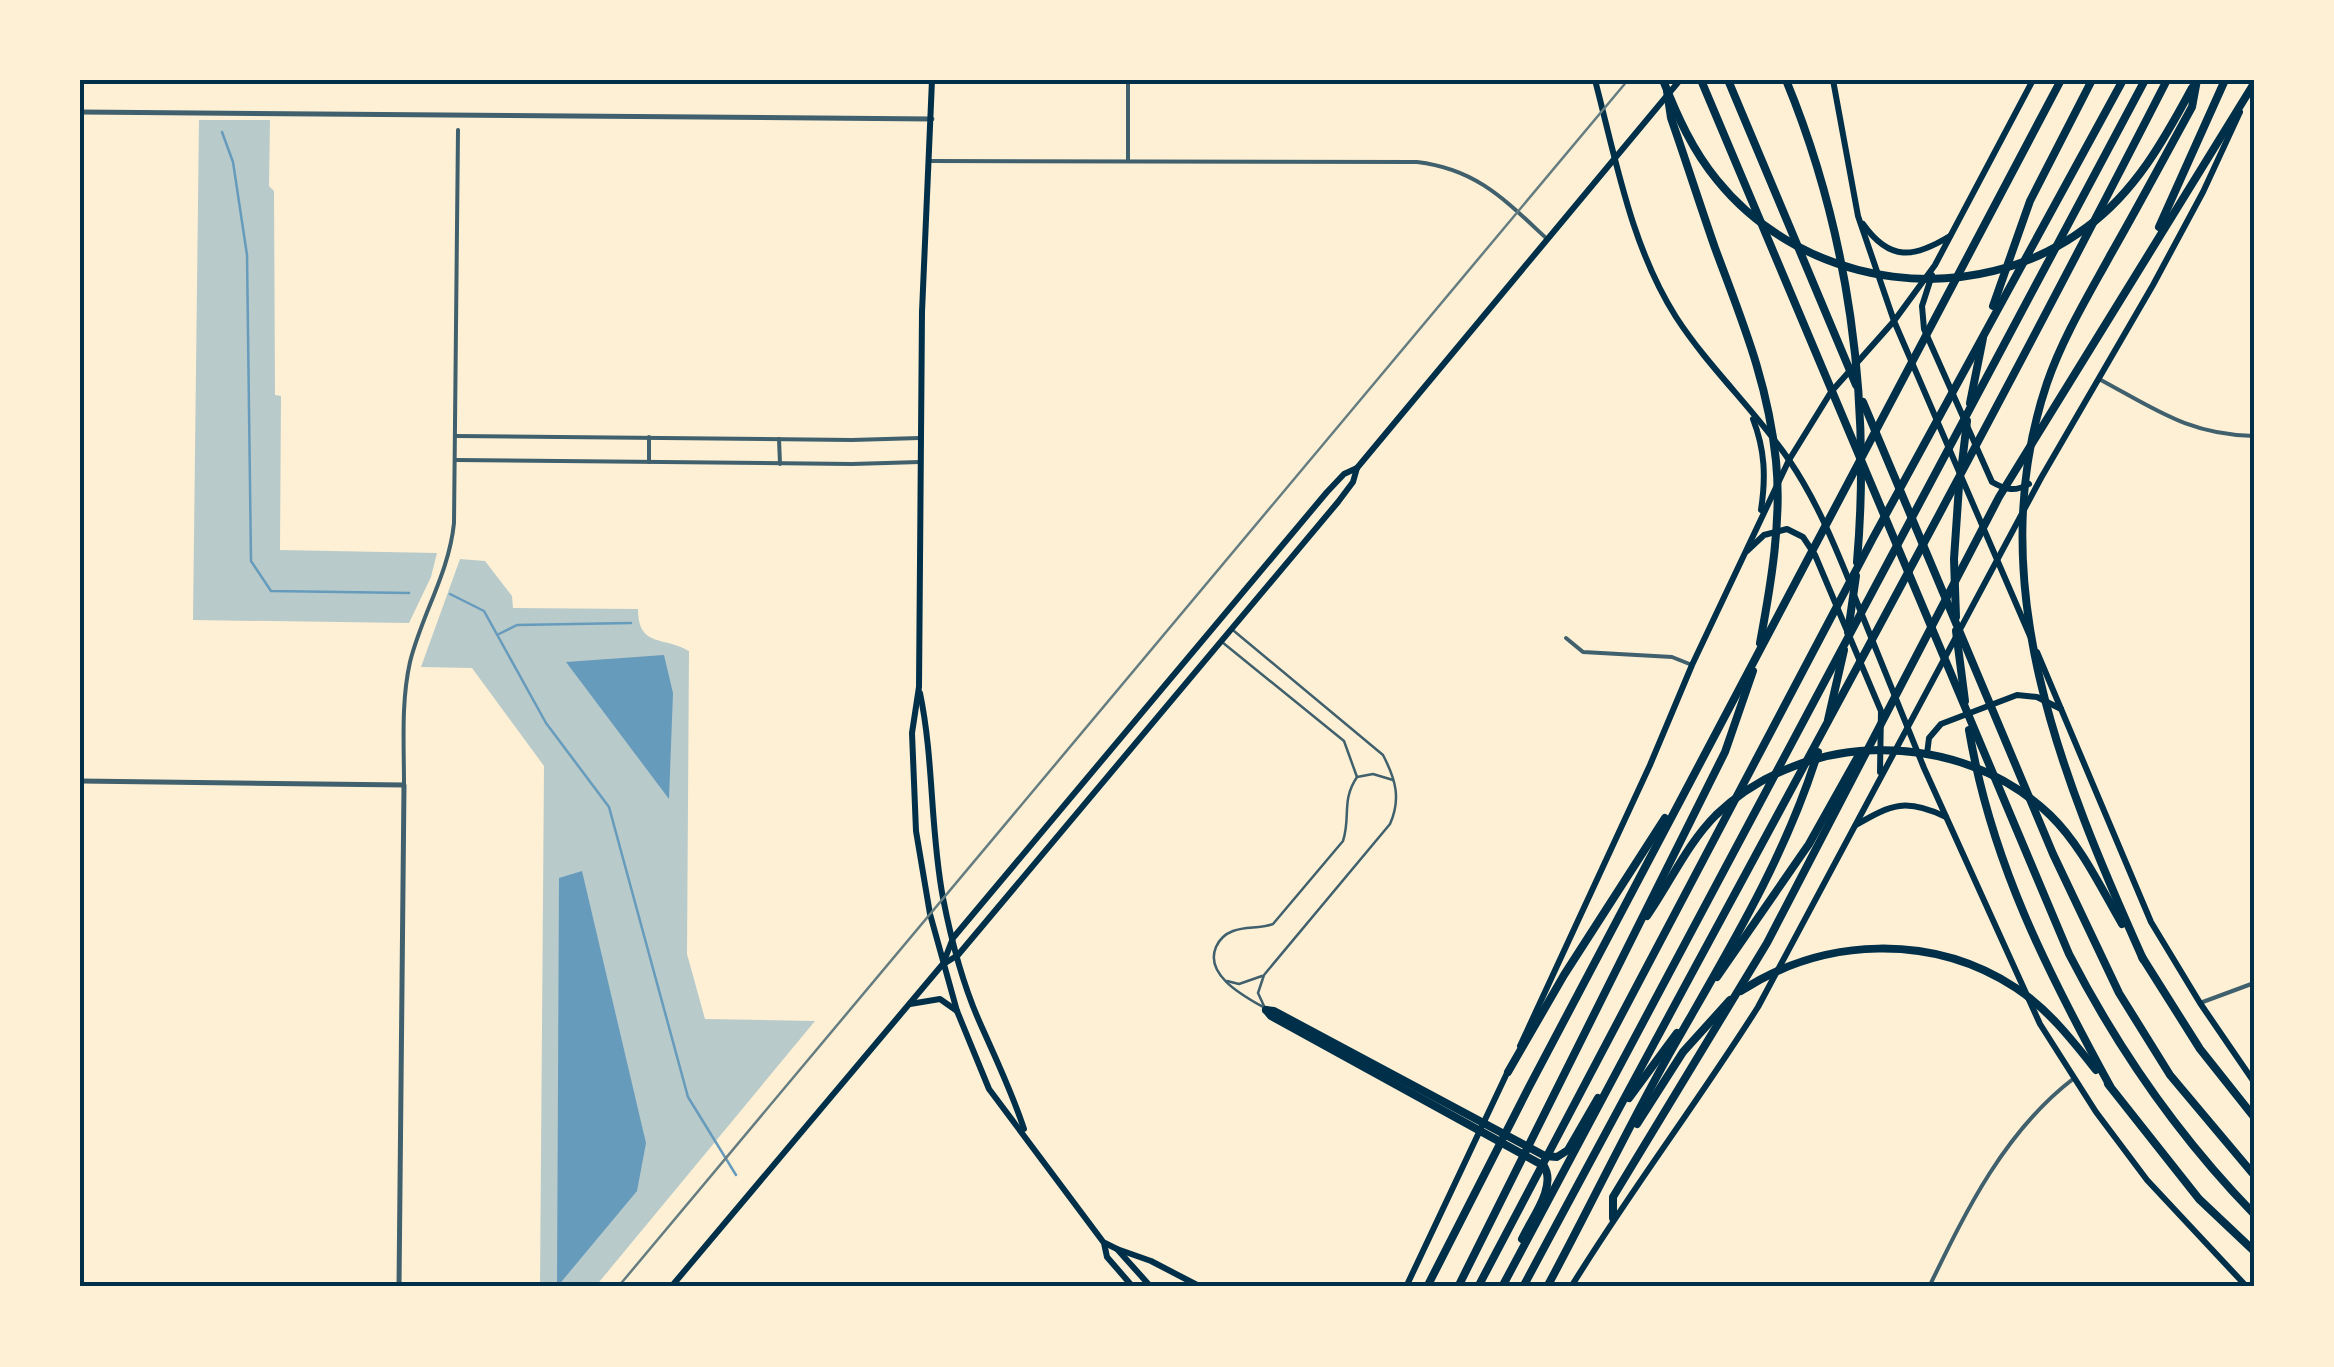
<svg xmlns="http://www.w3.org/2000/svg" width="2334" height="1367" font-family="'Nunito Sans',sans-serif">
  <rect width="100%" height="100%" fill="#fdf0d5"/>
  <!-- green -->
  <g fill="#b9caca">
    <path d="M199 120H270L269 186 274 191 275 395 281 396 280 550 437 553 431 577 409 623 193 620Z"/>
    <path d="M460 559 485 561 512 596 513 608 638 609C638 648 664 636 689 651L687 954 705 1019 815 1021 595 1287H540L544 766 472 668 421 667Z"/>
  </g>
  <!-- water -->
  <g fill="#669bbc">
    <path d="M664 655 673 693 669 799 566 662Z"/>
    <path d="M582 871 646 1143 637 1191 557 1287 559 878Z"/>
  </g>
  <g fill="none" stroke-linecap="round" stroke-linejoin="round">
    <!-- stream -->
    <g stroke="#669bbc" stroke-width="2.5">
      <path d="M222 132 233 162 247 255 251 561 271 591 409 593"/>
      <path d="M450 594 484 611 546 723 609 807 688 1097 736 1175"/>
      <path d="M499 634 517 625 631 623"/>
    </g>
    <!-- service -->
    <g stroke="#3f606c" stroke-width="2.5">
      <path d="M1234 631 1383 755C1396 780 1401 799 1390 824L1264 975 1258 993 1264 1006"/>
      <path d="M1222 642 1344 741 1357 777"/>
      <path d="M1227 981 1239 984 1262 976"/>
      <path d="M1263 1007C1244 996 1204 975 1216 947 1219 940 1225 934 1233 931 1246 926 1260 929 1273 924L1343 841C1351 816 1341 801 1357 777L1373 774 1393 780"/>
    </g>
    <!-- minor -->
    <g stroke="#3f606c" stroke-width="4">
      <path d="M931 161 1417 162C1476 169 1504 199 1546 238"/>
      <path d="M1128 161V80"/>
      <path d="M2099 379C2155 409 2189 435 2254 436"/>
      <path d="M455 436 852 440 920 438"/>
      <path d="M649 437V462"/>
      <path d="M779 439 780 464"/>
      <path d="M455 460 852 464 920 462"/>
      <path d="M1566 638 1583 652 1672 657 1692 665"/>
      <path d="M404 785C404 744 401 702 410 662 422 614 449 573 454 523L458 130"/>
      <path d="M2200 1003 2254 983"/>
      <path d="M1929 1287C1966 1211 2004 1132 2073 1079"/>
    </g>
    <!-- tertiary -->
    <g stroke="#3f606c" stroke-width="5">
      <path d="M80 112 932 119"/>
      <path d="M80 781 404 785 399 1287"/>
    </g>
    <!-- secondary -->
    <g stroke="#003049" stroke-width="6">
      <path d="M932 80 922 312 919 687 912 733 916 831 930 914 957 1011 989 1089 1104 1243 1107 1257 1133 1287"/>
      <path d="M1595 80C1616 160 1631 246 1676 317 1709 368 1755 410 1789 460 1815 498 1833 541 1850 583"/>
      <path d="M1833 80 1858 216 1894 321 2030 636"/>
      <path d="M1863 224C1890 262 1914 258 1950 236"/>
      <path d="M1932 275 1922 306 1924 329 1992 482C2006 490 2015 492 2029 484"/>
      <path d="M1753 419C1765 450 1766 477 1761 510"/>
      <path d="M1747 551 1764 535 1787 529 1803 537 1815 555 1881 711 1880 772"/>
      <path d="M1854 595 1924 768 2040 1024 2096 1112 2147 1180 2247 1287"/>
      <path d="M2037 652 2151 922 2200 1003 2254 1082"/>
      <path d="M920 693C934 760 930 830 943 898 951 939 963 985 980 1023 996 1059 1012 1092 1024 1129"/>
      <path d="M1927 754 1929 738 1941 724 2017 695 2037 697 2061 709"/>
      <path d="M1856 825C1892 804 1906 798 1946 817"/>
      <path d="M943 964 953 938 1327 492 1344 474 1357 468"/>
      <path d="M910 1004 940 999 957 1011"/>
      <path d="M1520 1046 1650 765 1692 665 1789 460 1831 392 1894 321 1935 265 2033 80"/>
      <path d="M1105 1243 1117 1249 1151 1287"/>
      <path d="M1117 1249 1151 1261 1201 1287"/>
      <path d="M671 1287 942 965 958 955 1338 502 1353 482 1357 468 1680 80"/>
      <path d="M1406 1287 1508 1071"/>
      <path d="M1571 1287C1630 1191 1698 1102 1758 1007L2041 478 2153 285 2203 192 2240 112"/>
    </g>
    <!-- motorway -->
    <g stroke="#003049" stroke-width="8">
      <path d="M1663 80C1677 116 1693 151 1717 180 1806 290 1974 312 2087 227 2135 192 2164 140 2192 88"/>
      <path d="M1701 80 2069 954C2118 1049 2179 1137 2254 1214"/>
      <path d="M1728 80 1856 385"/>
      <path d="M1786 80C1849 233 1871 398 1857 562"/>
      <path d="M1667 91 1671 118C1686 161 1700 205 1715 248 1742 321 1768 382 1776 461 1782 520 1771 584 1760 643"/>
      <path d="M2159 227 2225 80"/>
      <path d="M1993 306 2030 201 2092 80"/>
      <path d="M1863 402 2053 854 2119 993 2170 1075 2254 1175"/>
      <path d="M1970 403 1983 338"/>
      <path d="M1961 472 1967 421"/>
      <path d="M1956 617 1954 559 1959 486"/>
      <path d="M1956 631 1965 701"/>
      <path d="M1848 632 1856 576"/>
      <path d="M1828 720 1844 650"/>
      <path d="M1969 730C1991 861 2047 971 2110 1086"/>
      <path d="M1647 916C1670 883 1687 844 1716 815 1807 728 1960 729 2050 815 2081 845 2101 888 2122 924"/>
      <path d="M2142 957 2200 1049 2254 1117"/>
      <path d="M2143 959C2062 778 1980 581 2047 383 2063 337 2088 296 2111 254 2139 205 2165 156 2192 107L2197 80"/>
      <path d="M1717 977 1809 844 1860 753"/>
      <path d="M1741 991C1824 937 1932 933 2016 988 2048 1009 2072 1040 2096 1070"/>
      <path d="M1266 1010 1274 1011 1545 1156 1557 1157 1568 1150 1598 1098"/>
      <path d="M1266 1010 1271 1016 1544 1166C1557 1187 1531 1219 1522 1239"/>
      <path d="M1508 1072 1564 975 1665 818"/>
      <path d="M2108 1084 2199 1199 2254 1251"/>
      <path d="M1629 1098 1677 1033"/>
      <path d="M1637 1124 1683 1052 1730 1000"/>
      <path d="M1613 1218V1197L1767 943 1999 497 2253 85"/>
      <path d="M1427 1287 1529 1087 2061 80"/>
      <path d="M1458 1287 1725 752 1753 671"/>
      <path d="M1478 1287 1873 538 2123 80"/>
      <path d="M1502 1287 2145 80"/>
      <path d="M1523 1287C1738 885 1959 486 2167 80"/>
      <path d="M1547 1287C1588 1211 1625 1133 1667 1058 1723 959 1784 862 1818 752"/>
    </g>
    <!-- rail -->
    <path stroke="#657d81" stroke-width="2.5" d="M618 1287 1628 80"/>
  </g>
  <!-- border -->
  <rect width="2334" height="1367" fill="none" stroke="#fdf0d5" stroke-width="165"/>
  <rect x="82" y="82" width="2170" height="1202" fill="none" stroke="#003049" stroke-width="4"/>
</svg>
